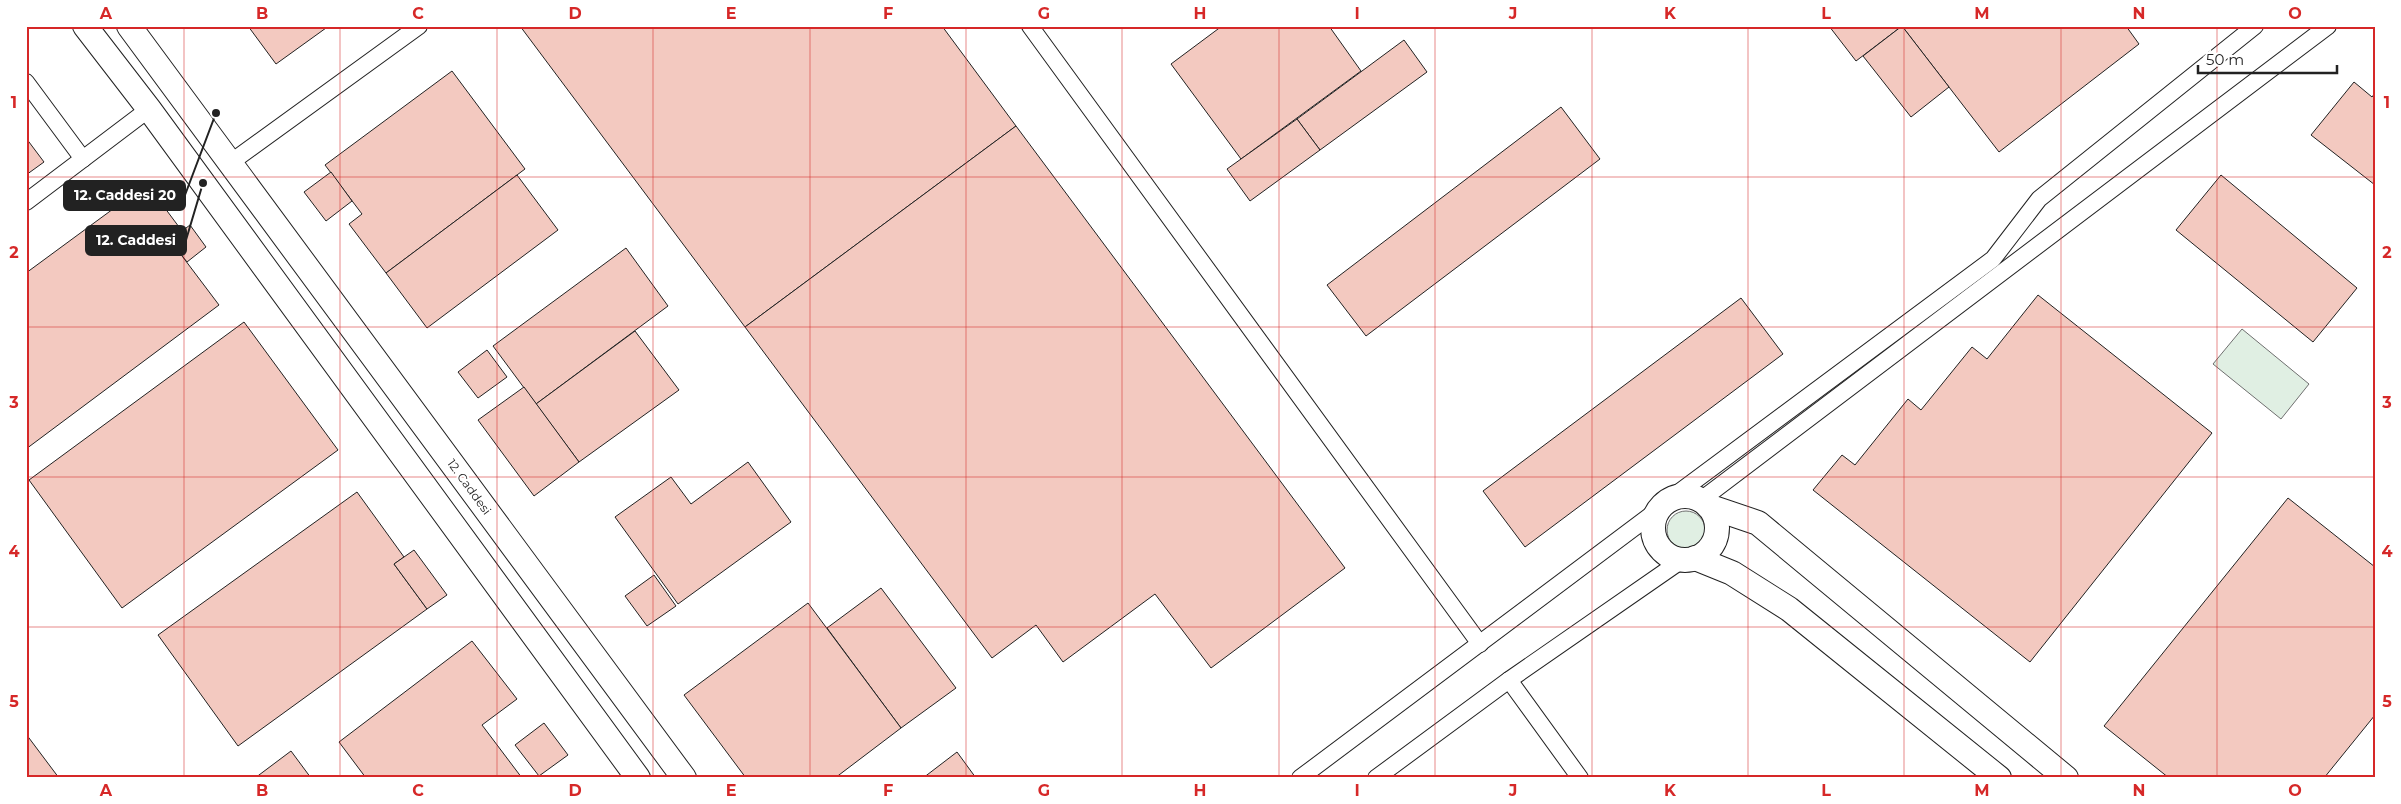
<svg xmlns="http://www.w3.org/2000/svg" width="2401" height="804" font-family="Montserrat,sans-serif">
  <rect width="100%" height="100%" fill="#fff"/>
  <!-- green -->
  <g fill="#e0efe3" stroke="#6f6f6f">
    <path d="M2242 329 2309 384 2281 419 2213 364Z"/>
    <circle cx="1686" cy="530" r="19"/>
  </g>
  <!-- building -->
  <g fill="#f3c9c0" stroke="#222">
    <path d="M248 26H324L326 28 276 64Z"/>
    <path d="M520 26H942L1016 126 745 327Z"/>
    <path d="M1222 26H1329L1361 71 1241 159 1171 64Z"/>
    <path d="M1829 26H2126L2139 44 1999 152 1902 26 1856 61Z"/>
    <path d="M1902 26 1949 87 1911 117 1863 56Z"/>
    <path d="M1404 40 1427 72 1320 150 1297 119Z"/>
    <path d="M452 71 525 169 386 273 349 224 362 214 325 165Z"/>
    <path d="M2354 82 2372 97 2375 93V185L2311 135Z"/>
    <path d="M1561 107 1600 159 1366 336 1327 285Z"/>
    <path d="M1297 119 1320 150 1250 201 1227 169Z"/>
    <path d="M1016 126 1345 568 1211 668 1155 594 1063 662 1036 625 992 658 745 327Z"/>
    <path d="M26 138 44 162 26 175Z"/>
    <path d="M331 172 352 201 326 221 304 192Z"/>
    <path d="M517 175 558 230 427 328 386 273Z"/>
    <path d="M2221 175 2357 288 2313 342 2176 230Z"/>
    <path d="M147 184 182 231 170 240 219 305 26 449V273Z"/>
    <path d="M190 225 206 247 187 262 170 240Z"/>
    <path d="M626 248 668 306 536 404 493 346Z"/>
    <path d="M2038 295 2212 433 2030 662 1813 490 1842 455 1855 465 1908 399 1921 410 1972 347 1987 359Z"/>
    <path d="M1741 298 1783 354 1525 547 1483 491Z"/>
    <path d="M244 322 338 450 122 608 29 480Z"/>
    <path d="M635 331 679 390 579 462 536 404Z"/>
    <path d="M487 350 507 377 478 398 458 372Z"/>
    <path d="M524 387 579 462 534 496 478 420Z"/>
    <path d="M748 462 791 522 678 604 615 517 671 477 691 504Z"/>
    <path d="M357 492 404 557 394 564 427 609 238 746 158 635Z"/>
    <path d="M2288 498 2375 567V715L2324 778H2169L2104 726Z"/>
    <path d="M414 550 447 595 427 609 394 564Z"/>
    <path d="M654 575 676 606 647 626 625 596Z"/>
    <path d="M881 588 956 688 901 728 827 628Z"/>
    <path d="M808 603 901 728 835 778H746L684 695Z"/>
    <path d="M472 641 517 699 482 725 522 778H366L339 742Z"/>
    <path d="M544 723 568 755 539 776 515 745Z"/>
    <path d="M26 734 59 778H26Z"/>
    <path d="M291 751 311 778H255Z"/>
    <path d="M957 752 976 778H923Z"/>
  </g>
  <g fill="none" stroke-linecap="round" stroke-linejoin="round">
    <!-- street casing -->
    <g stroke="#222" stroke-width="18">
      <g id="street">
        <path d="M1030 26 1480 644"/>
        <path d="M26 82 83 159"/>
        <path d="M230 163 419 26"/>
        <path d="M26 202 149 109"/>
        <path d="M1701 500 2328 26"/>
        <path d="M1666 502 1993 259 2039 199 2255 26"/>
        <path d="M1509 680 1580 778"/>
        <path d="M1300 778 1659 509"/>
        <path d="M1376 778 1509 680 1682 560"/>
      </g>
    </g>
    <!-- secondary casing -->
    <g stroke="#222" stroke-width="26">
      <g id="secondary">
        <path d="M85 26 149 109 638 778"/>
        <path d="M129 26 684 778"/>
        <circle cx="1685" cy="528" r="32"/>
        <path d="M1708 506 1758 523 2066 778"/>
        <path d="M1695 558 1732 573 1789 609 1999 778"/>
      </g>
    </g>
    <!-- street -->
    <use href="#street" stroke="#fff" stroke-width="16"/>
    <!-- secondary -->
    <use href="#secondary" stroke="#fff" stroke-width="24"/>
  </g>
  <!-- grid -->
  <path fill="none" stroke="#d62828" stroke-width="1" stroke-opacity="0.55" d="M184 26V778M340 26V778M497 26V778M653 26V778M810 26V778M966 26V778M1122 26V778M1279 26V778M1435 26V778M1592 26V778M1748 26V778M1904 26V778M2061 26V778M2217 26V778M26 177H2375M26 327H2375M26 477H2375M26 627H2375"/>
  <g text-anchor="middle" stroke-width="4" stroke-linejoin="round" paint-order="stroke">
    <!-- street labels -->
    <g font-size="12" fill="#222" stroke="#fff">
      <text transform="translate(469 487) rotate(54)" y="4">12. Caddesi</text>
    </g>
  </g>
  <!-- callouts -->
  <path fill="none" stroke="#222" stroke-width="2" d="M216 113L185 195M203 183L186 240"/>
  <g fill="#222" stroke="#fff" stroke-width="2">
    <circle cx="216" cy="113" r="5"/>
    <circle cx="203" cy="183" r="5"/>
  </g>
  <g fill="#222" stroke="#222" stroke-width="2">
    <rect x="64" y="181" width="121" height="29" rx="5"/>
    <rect x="86" y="226" width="100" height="29" rx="5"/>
  </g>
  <g font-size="14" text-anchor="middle" font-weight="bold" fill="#fff">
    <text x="125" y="200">12. Caddesi 20</text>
    <text x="136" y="245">12. Caddesi</text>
  </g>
  <!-- border -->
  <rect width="2401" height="804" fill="none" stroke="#ffffff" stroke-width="55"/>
  <!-- scale -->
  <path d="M2198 65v8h139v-8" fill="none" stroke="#222222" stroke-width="2.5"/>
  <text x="2206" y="65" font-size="15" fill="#222222" stroke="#ffffff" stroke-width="4" paint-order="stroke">50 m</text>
  <rect x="28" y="28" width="2346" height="748" fill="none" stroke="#d62828" stroke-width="2"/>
  <g font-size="16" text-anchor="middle" font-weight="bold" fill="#d62828">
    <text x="106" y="19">A</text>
    <text x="262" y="19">B</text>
    <text x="418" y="19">C</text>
    <text x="575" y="19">D</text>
    <text x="731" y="19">E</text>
    <text x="888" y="19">F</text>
    <text x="1044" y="19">G</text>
    <text x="1200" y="19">H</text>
    <text x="1357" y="19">I</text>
    <text x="1513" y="19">J</text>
    <text x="1670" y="19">K</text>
    <text x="1826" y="19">L</text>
    <text x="1982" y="19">M</text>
    <text x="2139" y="19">N</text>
    <text x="2295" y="19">O</text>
    <text x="14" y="108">1</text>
    <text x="2387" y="108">1</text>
    <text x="14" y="258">2</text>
    <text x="2387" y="258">2</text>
    <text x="14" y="408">3</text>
    <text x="2387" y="408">3</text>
    <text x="14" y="557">4</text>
    <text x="2387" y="557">4</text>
    <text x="14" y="707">5</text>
    <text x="2387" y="707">5</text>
    <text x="106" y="796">A</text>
    <text x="262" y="796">B</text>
    <text x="418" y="796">C</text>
    <text x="575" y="796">D</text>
    <text x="731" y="796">E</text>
    <text x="888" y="796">F</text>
    <text x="1044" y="796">G</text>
    <text x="1200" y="796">H</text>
    <text x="1357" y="796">I</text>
    <text x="1513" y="796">J</text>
    <text x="1670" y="796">K</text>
    <text x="1826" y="796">L</text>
    <text x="1982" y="796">M</text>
    <text x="2139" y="796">N</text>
    <text x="2295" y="796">O</text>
  </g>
</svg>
